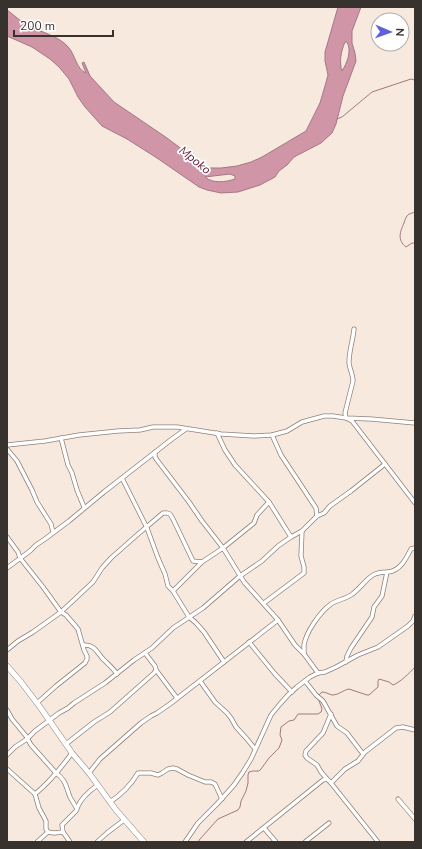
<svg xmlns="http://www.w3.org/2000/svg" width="422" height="849" font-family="'Nunito Sans',sans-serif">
  <rect width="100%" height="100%" fill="#f8e9df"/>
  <!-- water -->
  <path fill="#d096a8" stroke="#a27883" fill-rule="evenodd" d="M338 7H361L352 31V43L355 53 356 61 343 96 336 124 332 133 321 143 294 157 287 165 279 171 275 177 260 185 238 192 221 193 207 190 199 187 157 158 127 139 102 126 85 107 78 97 69 79 59 67 50 59 32 47 7 36V10C14 15 20 21 27 25 40 32 60 36 69 48 75 55 77 70 86 73L82 63 84 62 90 76 114 102 167 138 199 162 209 168H221L237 166 251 162 262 157 306 131 320 103 325 86 328 75 325 61V52ZM345 42H347C352 51 347 63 342 71 339 62 341 51 345 42ZM230 174 235 176V179C226 182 213 184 205 177Z"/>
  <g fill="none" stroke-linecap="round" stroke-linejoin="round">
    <!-- stream -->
    <g stroke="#a27883" stroke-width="1">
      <path d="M337 119 342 117 372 92 411 79 415 80"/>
      <path d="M415 212C414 212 410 214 409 214 406 216 405 220 404 223 400 232 397 240 406 247L412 243H415"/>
      <path d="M319 695 322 692C326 692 328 694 332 695 339 695 343 690 349 689L367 695H369L378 687V681L379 679 389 682 393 685C399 683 410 673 415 667"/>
      <path d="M198 842 200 839 218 819 238 810 240 807 241 801 246 791 248 783V775L249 772 253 771H259L261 769 269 758 279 748 282 740 280 735 281 727 289 721 294 720 298 714H318L321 712 322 709 318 698"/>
    </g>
    <!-- street casing -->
    <g stroke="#8f8179" stroke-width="5">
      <g id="street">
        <path d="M354 329C353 340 349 351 349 362 349 368 353 374 353 381L345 413 346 418 371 419 415 423"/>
        <path d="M217 433 225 450 235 465 269 502 291 537"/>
        <path d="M272 435 281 455 316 508 317 516"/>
        <path d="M61 438 68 465 72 473 77 490 84 507"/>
        <path d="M7 445 45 441 79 435 118 431 140 430 153 427H177L221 434 254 436 272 435 287 431 302 422 324 416H333L346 418 352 421 415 503"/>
        <path d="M7 449 17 461 32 490 37 502 51 524 53 532"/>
        <path d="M155 452V457L157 460 189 502 202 521 223 548 244 582 278 620 295 645 304 654 318 673"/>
        <path d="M122 478 147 528 158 558 165 574 168 586 173 591 189 617 196 623 204 632 224 662"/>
        <path d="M7 537 18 552 20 558 43 587 61 612 66 615 78 629 84 650 87 656V659L85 663 56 686 37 703"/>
        <path d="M7 568 30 551 36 545 45 539 69 521 104 492 172 439 186 429"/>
        <path d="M173 591 202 562 223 548 254 523 257 515 269 502"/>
        <path d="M264 603 304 573V567L301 556 302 531"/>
        <path d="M249 642 275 674 292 692"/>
        <path d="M83 645C94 644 97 652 103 659 108 664 113 668 117 674"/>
        <path d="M7 650 18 641 33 632 61 612 93 582 102 568 111 558 137 535 163 513H167L170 514 173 519 193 561 202 562"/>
        <path d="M304 654C304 651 304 648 304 645 306 632 320 612 331 604 337 600 345 599 351 595 359 590 365 580 373 575 378 572 383 572 388 572 400 571 406 559 411 549L415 548"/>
        <path d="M346 662 347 656 351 648 372 617 374 607 382 596 387 572"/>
        <path d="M156 670 177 698"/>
        <path d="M200 681 215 702 227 713 231 718 236 727 247 739 255 749"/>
        <path d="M305 681 316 695 323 701 337 726 347 733 363 754"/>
        <path d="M7 710 12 719 26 736 31 745 56 773C66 780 66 787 70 797 72 801 75 805 77 809L76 811 62 825 63 832 70 842"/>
        <path d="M66 744 94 722 110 712 154 673 156 670 155 666 145 653"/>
        <path d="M7 755 15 747 27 739 35 731 59 713 68 708 74 703 105 683 134 660 152 648 173 628 203 608 240 576 262 561 278 546 291 537 302 531 317 516 324 513 330 506 351 491 385 464"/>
        <path d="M7 769 35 794 39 808 46 821V829L48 832 54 833 63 832"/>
        <path d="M89 773 100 759 141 723 151 716 157 713 170 704 278 620"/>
        <path d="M327 779 321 772 317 765 307 758 305 755 306 751 323 733 331 714"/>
        <path d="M331 783 345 769 358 761 365 752 396 728 403 727 415 730"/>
        <path d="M35 794C50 782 61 768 72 753"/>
        <path d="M398 799 415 819"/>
        <path d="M110 802C122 794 131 785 138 773H151L158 775 162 773 168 769 173 768 177 769 188 775 205 782H211L215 784 222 799"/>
        <path d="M77 808C81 798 89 791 98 785"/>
        <path d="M264 828 276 842"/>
        <path d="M37 842 48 832"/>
        <path d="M97 842 107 833 124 820"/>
        <path d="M185 842 198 823 217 804 226 794 234 785 243 772 251 759 271 715 280 704 289 694 297 687 310 677 318 673 325 672 336 667 358 655 378 647 408 626 413 621 415 616"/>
        <path d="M246 842 323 780 327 779 331 783 378 842"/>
        <path d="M305 842 329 823"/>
      </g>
    </g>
    <!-- secondary casing -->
    <g stroke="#8f8179" stroke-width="6">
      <path id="secondary" d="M7 666 21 682 40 707 72 753 89 773 116 810 144 842"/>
    </g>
    <!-- street -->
    <use href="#street" stroke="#fff" stroke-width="3.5"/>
    <!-- secondary -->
    <use href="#secondary" stroke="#fff" stroke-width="5"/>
  </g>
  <g text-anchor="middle" stroke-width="3.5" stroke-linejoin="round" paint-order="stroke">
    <!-- water labels -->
    <g font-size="12" font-style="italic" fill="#69233f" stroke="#fff">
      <text transform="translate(195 160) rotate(39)" y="4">Mpoko</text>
    </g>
  </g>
  <!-- border -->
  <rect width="422" height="849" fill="none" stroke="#38322e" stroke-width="16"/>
  <!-- north arrow -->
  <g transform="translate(390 32) rotate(92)"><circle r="19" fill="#ffffff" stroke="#afadab"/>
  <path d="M0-3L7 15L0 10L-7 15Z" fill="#6160d9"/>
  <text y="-6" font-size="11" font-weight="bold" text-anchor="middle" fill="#38322e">N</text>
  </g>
  <!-- scale -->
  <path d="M14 30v6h99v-6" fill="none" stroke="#38322e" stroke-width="2"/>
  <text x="20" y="30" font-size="12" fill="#38322e" stroke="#ffffff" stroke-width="3" paint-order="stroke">200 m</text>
</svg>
